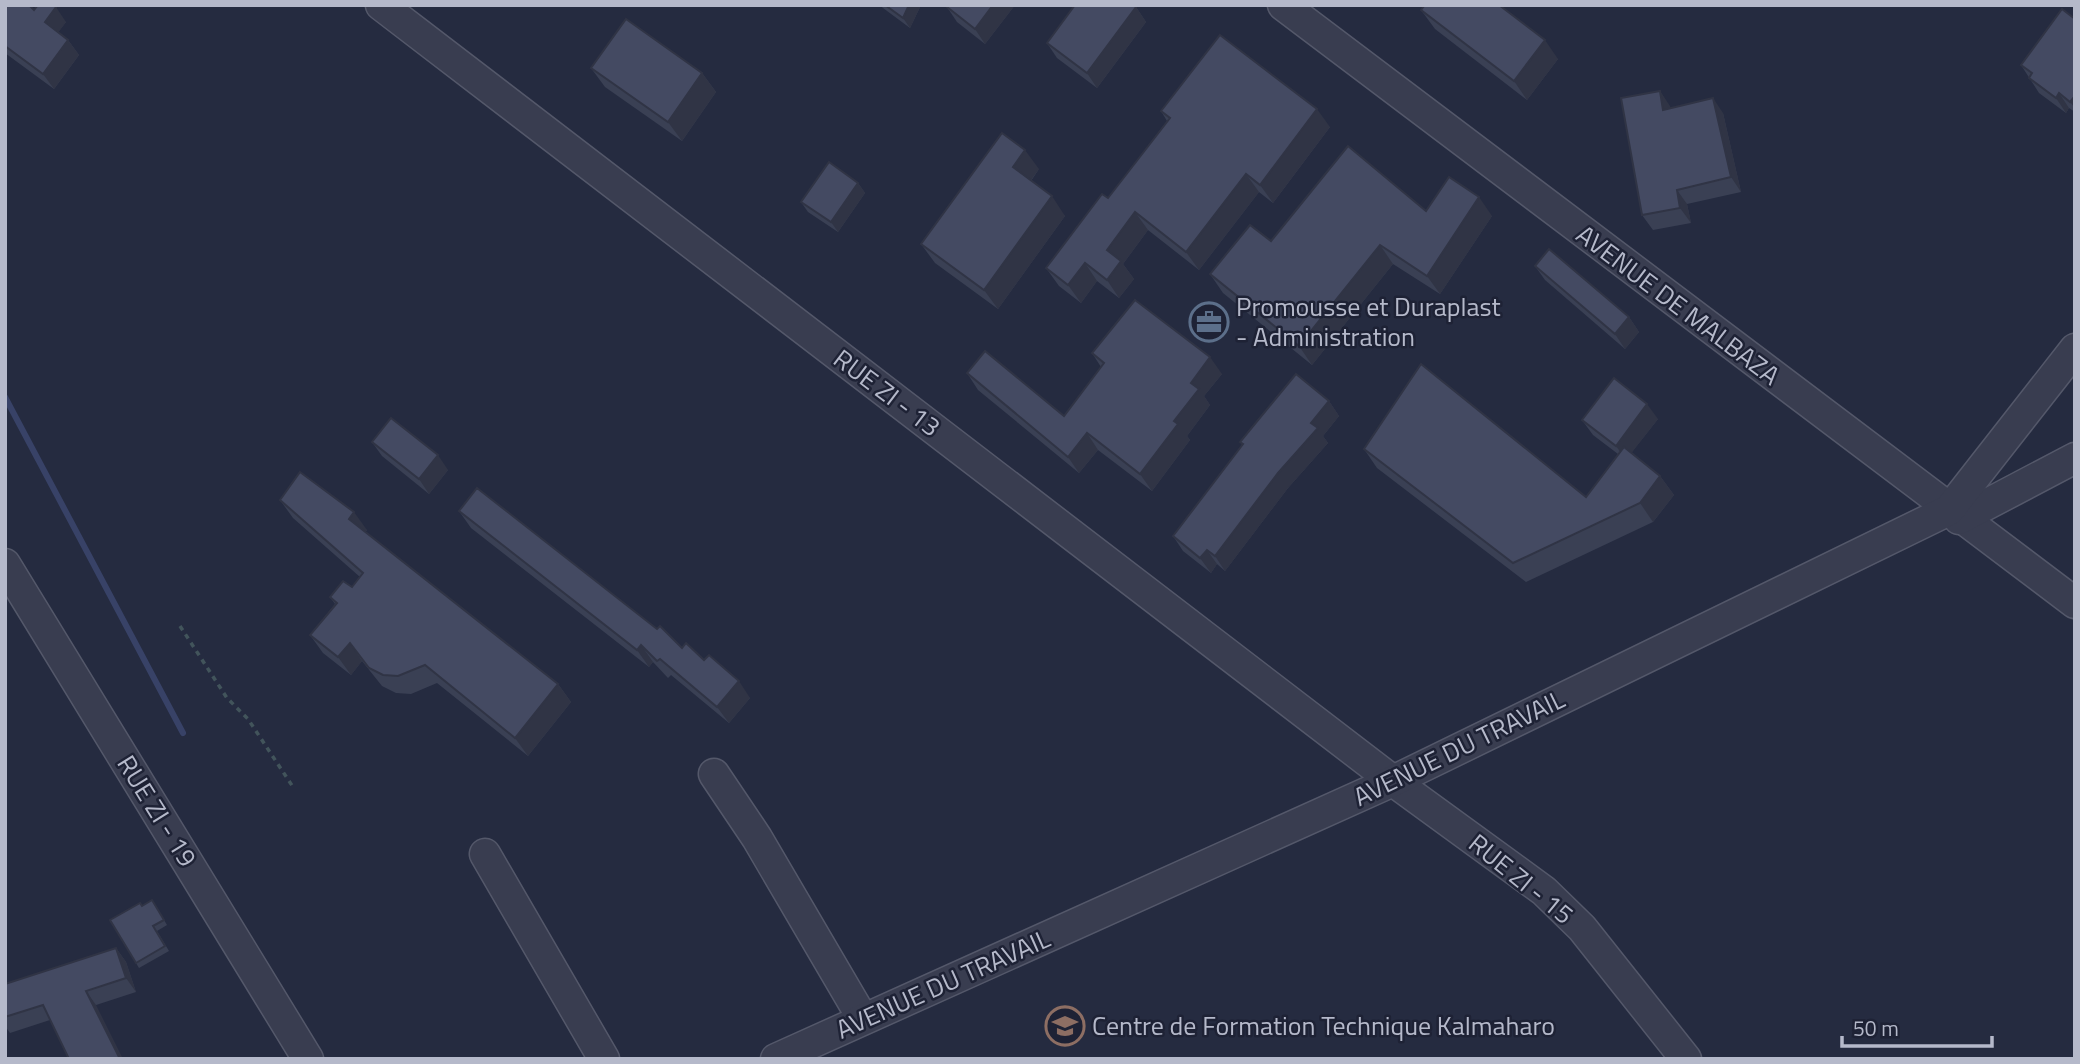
<svg xmlns="http://www.w3.org/2000/svg" width="2080" height="1064" font-family="'Titillium Web',sans-serif">
  <rect width="100%" height="100%" fill="#252b40"/>
  <g fill="none" stroke-linecap="round" stroke-linejoin="round">
    <!-- stream -->
    <path stroke="#384267" stroke-width="6" d="M5 397 183 733"/>
    <!-- minor casing -->
    <g stroke="#54586a" stroke-width="33">
      <g id="minor">
        <path d="M381 5 1393 781 1544 891 1582 928 1686 1059"/>
        <path d="M1283 5 2075 603"/>
        <path d="M1959 519 2075 458"/>
        <path d="M5 564 308 1059"/>
        <path d="M714 774 757 838 863 1019"/>
        <path d="M485 854 604 1059"/>
        <path d="M776 1059 1393 781 1949 510 2075 349"/>
      </g>
    </g>
    <!-- path -->
    <path stroke="#42545b" stroke-width="3.5" stroke-dasharray="5 5" stroke-linecap="butt" d="M180 626 227 698 248 719 293 787"/>
    <!-- minor -->
    <use href="#minor" stroke="#393d50" stroke-width="30"/>
  </g>
  <!-- wall -->
  <g fill="#3a4054">
    <path d="M5 5 34 10 66 22 58 32 68 40 79 55 54 89 5 53Z"/>
    <path d="M879 5H921L910 28Z"/>
    <path d="M1015 5 985 44 957 22 947 7Z"/>
    <path d="M1136 7 1146 22 1097 88 1057 58 1047 43Z"/>
    <path d="M1421 10 1558 59 1527 100 1435 29Z"/>
    <path d="M2075 19V112L2069 108 2066 113 2039 93 2021 65Z"/>
    <path d="M591 68 702 73 716 92 682 141 605 87Z"/>
    <path d="M1660 91 1670 108 1723 113 1741 192 1687 204 1691 223 1653 230 1642 215Z"/>
    <path d="M1161 111 1330 127 1273 203 1259 192 1199 270 1148 230 1123 264 1134 279 1119 298 1097 281 1081 303 1059 286 1046 268 1108 198 1167 121Z"/>
    <path d="M1039 169 1031 181 1065 216 998 309 935 263 921 244Z"/>
    <path d="M858 183 865 193 838 232 808 212 801 202Z"/>
    <path d="M1426 211 1492 216 1440 294 1393 264 1312 365 1223 293 1210 274 1271 241Z"/>
    <path d="M1535 266 1629 317 1639 332 1625 349 1545 280Z"/>
    <path d="M1092 353 1222 374 1204 396 1210 405 1187 436 1190 440 1152 491 1098 450 1079 473 978 390 967 373 1064 416 1101 367Z"/>
    <path d="M1329 401 1339 416 1323 436 1328 443 1288 488 1225 571 1217 564 1211 573 1183 551 1173 536 1242 445 1240 442Z"/>
    <path d="M1658 419 1631 453 1660 476 1674 495 1653 522 1526 582 1377 468 1364 449 1586 497 1618 454 1593 435 1582 420Z"/>
    <path d="M372 442 448 470 429 494 382 456Z"/>
    <path d="M280 500 367 530 365 532 558 684 571 702 528 756 437 683 411 694 396 693 382 686 362 661 351 675 323 653 310 635 335 604 330 597 352 587 360 577 293 518Z"/>
    <path d="M459 511 657 629 682 648 704 660 750 698 729 723 671 675 668 678 653 662 649 667 471 528Z"/>
    <path d="M152 900 167 925 157 931 169 951 139 968 136 963 142 906Z"/>
    <path d="M116 948 126 962 136 992 10 1033 5 1026V984Z"/>
  </g>
  <!-- shaded-wall -->
  <g fill="#303445">
    <path d="M909 5H921L910 28 903 18Z"/>
    <path d="M993 5H1015L985 44 975 29Z"/>
    <path d="M56 7 66 22 55 37 45 22Z"/>
    <path d="M1136 7 1146 22 1097 88 1087 73Z"/>
    <path d="M68 40 79 55 54 89 43 74Z"/>
    <path d="M1545 40 1558 59 1527 100 1514 81Z"/>
    <path d="M702 73 716 92 682 141 668 122Z"/>
    <path d="M1660 91 1670 106 1673 124 1663 110Z"/>
    <path d="M2059 93 2069 108 2066 113 2056 98Z"/>
    <path d="M2075 96V108L2070 102Z"/>
    <path d="M1713 98 1723 113 1741 192 1731 177Z"/>
    <path d="M1317 109 1330 127 1273 203 1260 185Z"/>
    <path d="M1025 150 1039 169 1026 187 1013 167Z"/>
    <path d="M1246 174 1259 192 1199 270 1186 252Z"/>
    <path d="M858 183 865 193 838 232 831 222Z"/>
    <path d="M1677 190 1687 204 1691 223 1680 208Z"/>
    <path d="M1052 196 1065 216 998 309 984 290Z"/>
    <path d="M1479 197 1492 216 1440 294 1427 276Z"/>
    <path d="M1135 212 1148 230 1123 264 1134 279 1119 298 1107 280V250Z"/>
    <path d="M1380 245 1393 264 1312 365 1299 346Z"/>
    <path d="M1085 263 1097 281 1081 303 1068 285Z"/>
    <path d="M1629 317 1639 332 1625 349 1615 334Z"/>
    <path d="M1210 357 1222 374 1204 396 1210 405 1187 436 1190 440 1152 491 1140 474 1174 421 1191 383Z"/>
    <path d="M1329 401 1339 416 1323 436 1328 443 1288 488 1225 571 1215 556 1311 423Z"/>
    <path d="M1647 404 1658 419 1626 460 1616 446Z"/>
    <path d="M1087 433 1098 450 1079 473 1068 457Z"/>
    <path d="M438 455 448 470 429 494 419 479Z"/>
    <path d="M1660 476 1674 495 1653 522 1640 503Z"/>
    <path d="M354 512 367 530 361 537 349 519Z"/>
    <path d="M1207 550 1217 564 1211 573 1200 558Z"/>
    <path d="M350 643 362 661 351 675 338 657Z"/>
    <path d="M641 645 653 662 649 667 637 650Z"/>
    <path d="M739 681 750 698 729 723 717 707Z"/>
    <path d="M558 684 571 702 528 756 515 738Z"/>
    <path d="M116 948 126 962 136 992 126 978Z"/>
    <path d="M86 991 96 1005 123 1059H120Z"/>
  </g>
  <!-- building -->
  <g fill="#444a62" stroke="#303445" stroke-width="2">
    <path d="M5 5H29L34 10 38 5H54L56 7 45 22 68 40 43 74 5 46Z"/>
    <path d="M885 5H909L903 18Z"/>
    <path d="M949 5H993L975 29 947 7Z"/>
    <path d="M1075 5H1134L1136 7 1087 73 1047 43Z"/>
    <path d="M1425 5H1499L1545 40 1514 81 1421 10Z"/>
    <path d="M2062 9 2075 19V96L2070 102 2059 93 2056 98 2029 78 2032 73 2021 65Z"/>
    <path d="M626 19 702 73 668 122 591 68Z"/>
    <path d="M1220 35 1317 109 1260 185 1246 174 1186 252 1135 212 1107 250 1121 261 1107 280 1085 263 1068 285 1046 268 1102 194 1108 198 1170 118 1161 111Z"/>
    <path d="M1660 91 1663 110 1713 98 1731 177 1677 190 1680 208 1642 215 1621 98Z"/>
    <path d="M1002 133 1025 150 1013 167 1052 196 984 290 921 244Z"/>
    <path d="M1348 146 1426 211 1449 177 1479 197 1427 276 1380 245 1299 346 1210 274 1250 225 1271 241Z"/>
    <path d="M829 162 858 183 831 222 801 202Z"/>
    <path d="M1549 249 1629 317 1615 334 1535 266Z"/>
    <path d="M1135 300 1210 357 1191 383 1199 389 1174 421 1178 424 1140 474 1087 433 1068 457 967 373 985 351 1064 416 1104 363 1092 353Z"/>
    <path d="M1421 364 1586 497 1624 447 1660 476 1640 503 1513 563 1364 449Z"/>
    <path d="M1296 374 1329 401 1311 423 1318 428 1278 473 1215 556 1207 550 1200 558 1173 536 1243 444 1240 442Z"/>
    <path d="M1614 378 1647 404 1616 446 1582 420Z"/>
    <path d="M391 418 438 455 419 479 372 442Z"/>
    <path d="M300 472 354 512 349 519 558 684 515 738 425 665 398 676 383 675 369 668 350 643 338 657 310 635 337 603 330 597 343 581 352 587 363 573 280 500Z"/>
    <path d="M477 488 657 629 660 626 682 648 686 643 704 660 709 655 739 681 717 707 660 659 657 661 641 645 637 650 459 511Z"/>
    <path d="M152 900 164 920 153 926 165 946 136 963 110 920 140 903 142 906Z"/>
    <path d="M116 948 126 978 86 991 120 1059H69L43 1005 5 1017V984Z"/>
  </g>
  <!-- icons -->
  <defs>
    <g id="office-ring" transform="scale(2.0125)"><circle r="9.5" fill="#1e2235" stroke="#5c6f8a" stroke-width="1.5"/><path d="M-6-3h4V-5.5h4V-3h4V5H-6ZM-1-4.5V-3h2v-1.5ZM-6 0V1H6V0Z" fill="#5c6f8a"/></g>
    <g id="university-ring" transform="scale(2.0125)"><circle r="9.5" fill="#1e2235" stroke="#8d6e63" stroke-width="1.5"/><path d="M0-5L7-2L0 1L-7-2ZM-4 1L0 2.5L4 1V4Q0 6-4 4Z" fill="#8d6e63"/></g>
  </defs>
  <g fill-rule="evenodd">
    <use href="#office-ring" x="1209" y="322"/>
    <use href="#university-ring" x="1065" y="1026"/>
  </g>
  <g text-anchor="middle" stroke-width="5" stroke-linejoin="round" paint-order="stroke">
    <!-- street labels -->
    <g font-size="26" fill="#b5b9ca" stroke="#1e2235">
      <text transform="translate(1678 305) rotate(37)" y="9">AVENUE DE MALBAZA</text>
      <text transform="translate(887 393) rotate(37)" y="9">RUE ZI - 13</text>
      <text transform="translate(1459 748) rotate(-26)" y="9">AVENUE DU TRAVAIL</text>
      <text transform="translate(157 811) rotate(58)" y="9">RUE ZI - 19</text>
      <text transform="translate(1521 879) rotate(39)" y="9">RUE ZI - 15</text>
      <text transform="translate(943 984) rotate(-24)" y="9">AVENUE DU TRAVAIL</text>
    </g>
    <!-- poi labels -->
    <g font-size="26" fill="#b5b9ca" stroke="#1e2235" text-anchor="start">
      <text x="1236" y="316">Promousse et Duraplast<tspan x="1236" dy="30">- Administration</tspan></text>
      <text x="1092" y="1035">Centre de Formation Technique Kalmaharo</text>
    </g>
  </g>
  <!-- border -->
  <rect width="2080" height="1064" fill="none" stroke="#b5b9ca" stroke-width="14"/>
  <!-- scale -->
  <path d="M1842 1036v10h150v-10" fill="none" stroke="#b5b9ca" stroke-width="3.5"/>
  <text x="1853" y="1036" font-size="21" fill="#b5b9ca" stroke="#1e2235" stroke-width="5" paint-order="stroke">50 m</text>
</svg>
